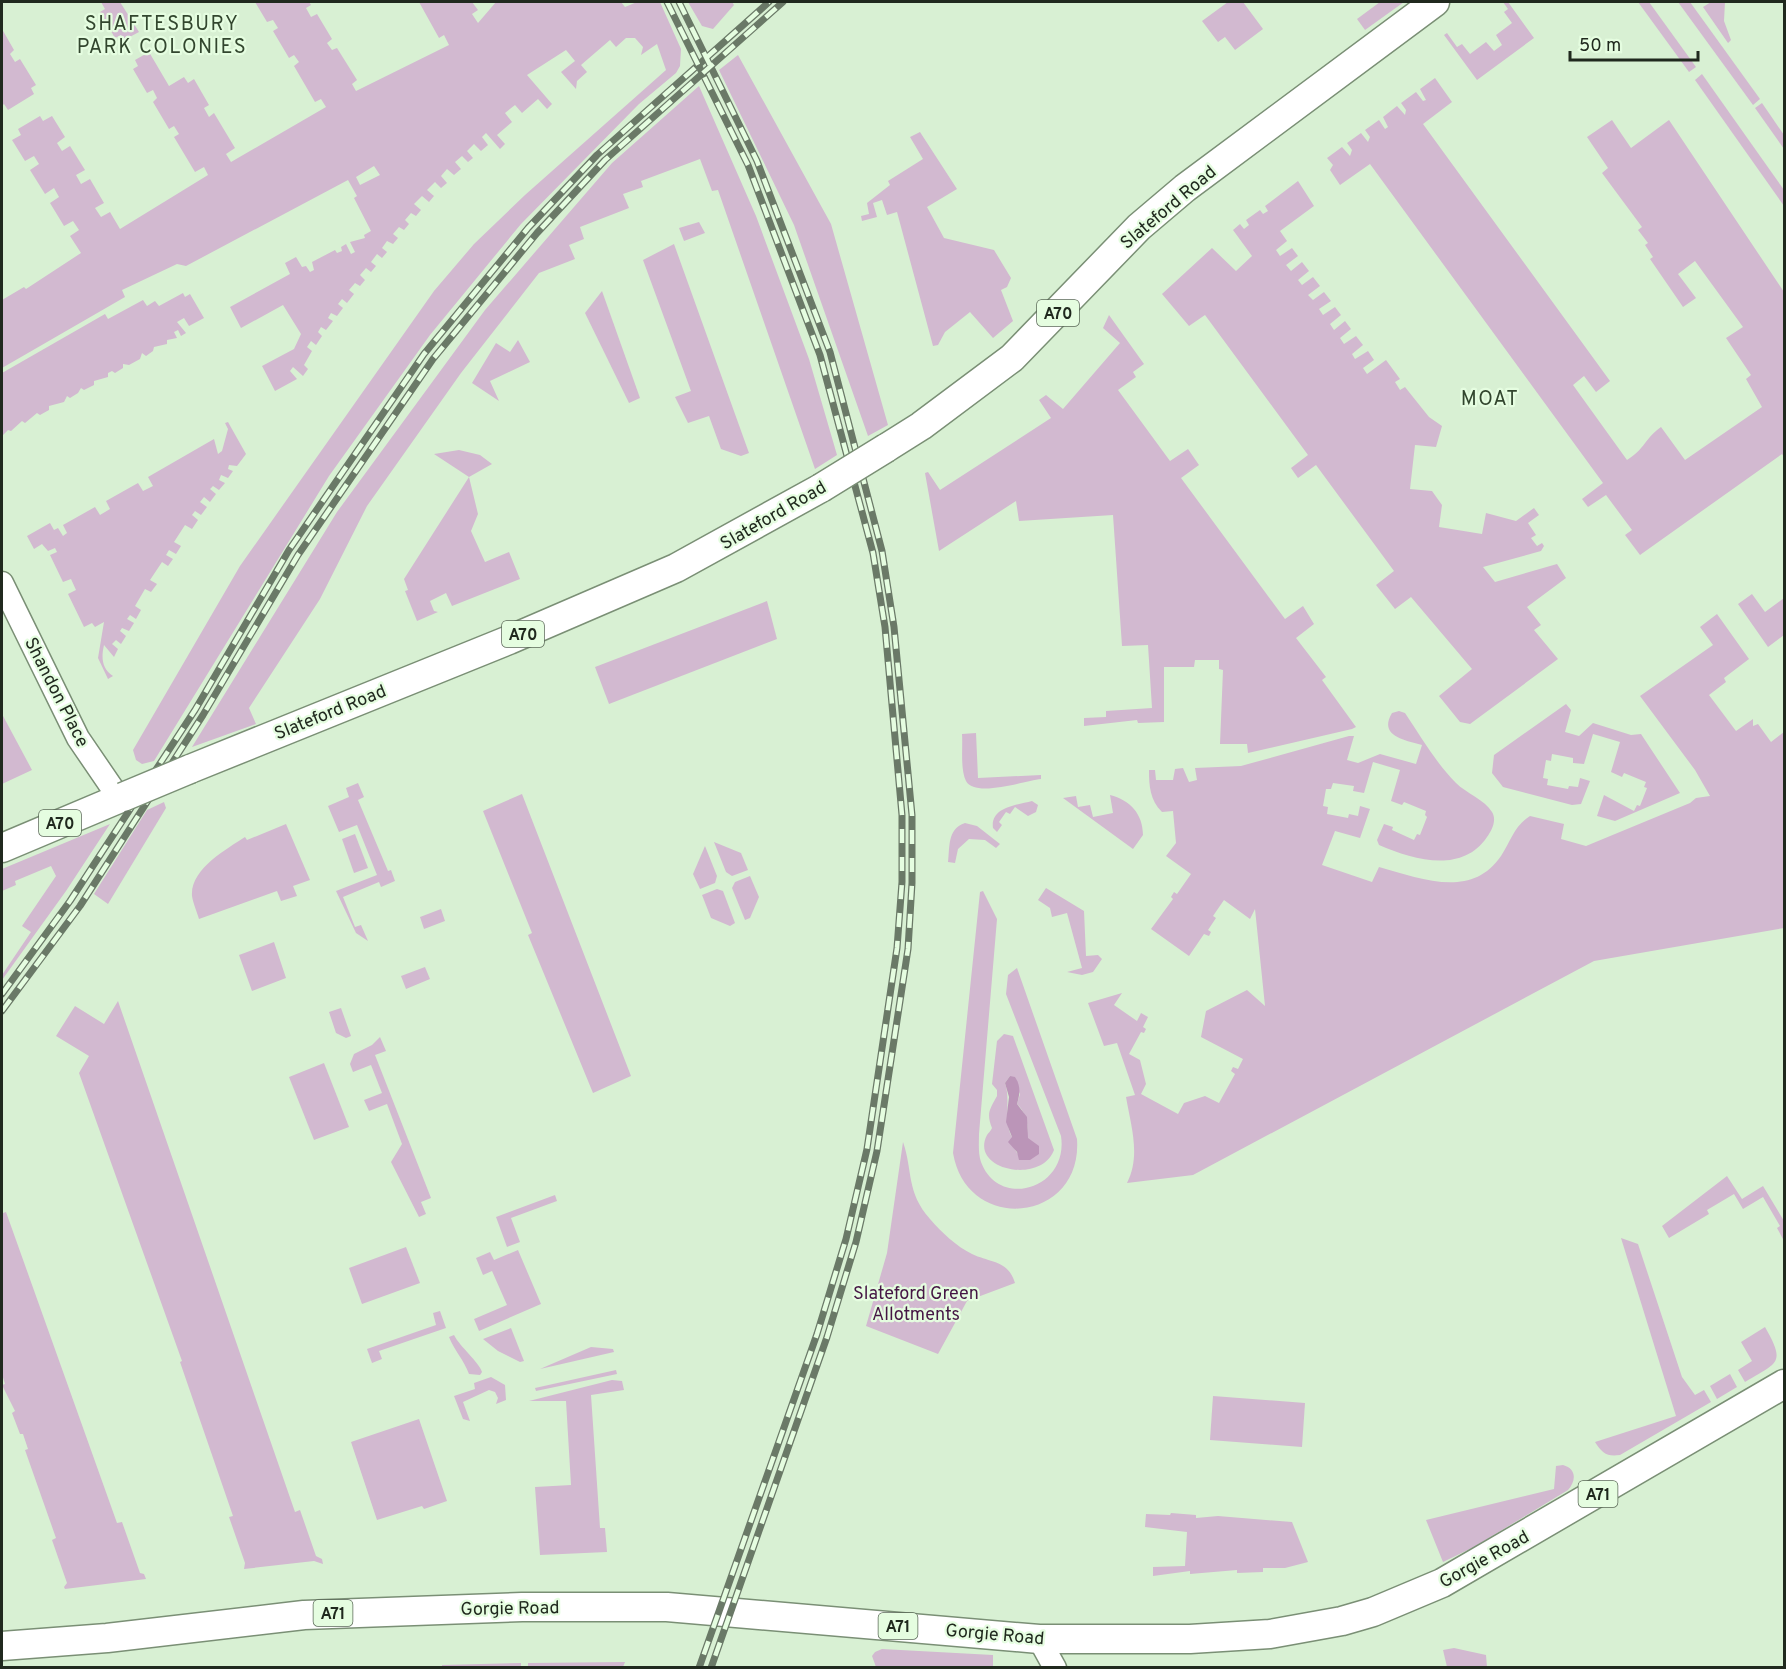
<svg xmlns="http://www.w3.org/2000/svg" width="1786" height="1669" font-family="Overpass,sans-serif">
  <rect width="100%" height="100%" fill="#d8f0d3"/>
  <!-- green -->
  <g fill="#d2b9d0" fill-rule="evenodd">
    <path d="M101 2H120L139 32 124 40 121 35 115 38 100 12 105 9Z"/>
    <path d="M255 2H309L311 5 306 8 311 17 317 14 332 39 327 43 332 50 337 48 357 80 352 84 356 91 449 45 444 35 439 38 419 2H472L478 10 472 14 478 23 496 2H621L625 7 637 2H660L681 49 680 66 676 73 639 104 521 224 430 335 329 476 154 761 142 764 136 760 133 750 240 566 434 291 474 244 525 195 666 70 657 44 641 55 643 47 635 38H626L616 47 610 40 581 65 587 72 577 81 576 89 561 72 575 61 566 50 527 75 552 104 547 109 538 99 522 113 515 105 505 113 512 122 497 135 505 144 500 149 486 133 482 137 488 145 481 151 474 144 467 151 473 158 468 162 462 156 455 162 461 169 454 175 447 169 441 176 447 183 441 188 435 182 427 190 434 196 429 202 422 196 414 204 421 210 416 216 411 213 405 220 409 224 404 230 399 227 393 234 398 238 393 244 387 241 382 248 387 252 382 258 377 254 371 262 376 266 371 272 366 268 360 275 365 280 360 286 355 283 349 290 354 294 347 303 342 299 338 304 343 308 337 316 331 313 328 318 333 321 326 330 321 327 318 332 322 336 316 345 311 341 307 347 312 351 304 365 308 369 303 376 293 367 290 371 297 379 275 391 262 366 294 349 301 334 283 305 241 328 230 307 290 274 285 263 296 257 302 267 306 266 310 272 314 270 312 262 335 250 337 253 342 251 341 247 346 244 351 254 355 252 350 242 365 238 364 235 371 231 354 198 357 196 348 180 186 266 177 264 122 290 125 297 2 368V300L24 287 26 289 81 253 70 236 79 230 73 221 64 226 50 203 59 197 54 188 45 194 30 170 39 164 34 156 25 161 12 140 21 135 18 129 40 116 43 121 52 116 65 137 57 143 62 151 70 146 85 170 76 175 81 184 90 179 104 203 95 208 101 217 110 212 120 229 208 175 204 167 195 172 174 137 179 134 174 126 169 129 153 102 157 98 153 90 147 93 133 69 138 66 135 60 149 52 169 86 184 77 188 83 194 79 209 105 204 108 209 117 214 113 235 148 226 154 231 162 326 107 321 99 315 102 294 66 299 62 294 55 289 58 273 31 278 28 273 20 267 22ZM374 166 380 175 360 185 356 177Z"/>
    <path d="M688 2H732L734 5 713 29 702 26Z"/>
    <path d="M1228 2H1243L1263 29 1235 50 1225 37 1218 42 1202 21Z"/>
    <path d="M1380 2H1404L1365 30 1357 19Z"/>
    <path d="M1503 2H1508L1534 38 1477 80 1444 35 1447 33 1457 47 1462 44 1470 54 1486 42 1494 51 1502 45 1496 35 1512 23 1504 12 1508 9Z"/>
    <path d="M1638 2H1649L1696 67 1689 72Z"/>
    <path d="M1678 2H1690L1760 99 1753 105Z"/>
    <path d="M1711 2H1725L1724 21 1731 40 1728 43 1703 7Z"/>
    <path d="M2 29 14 50 10 54 15 62 20 59 36 85 31 88 34 94 8 110 4 104 2 106Z"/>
    <path d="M738 55 831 224 888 425 868 436 794 225 719 70Z"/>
    <path d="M1702 74 1784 190V206L1695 80Z"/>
    <path d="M1435 78 1452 102 1423 124 1610 381 1596 392 1584 376 1573 385 1627 460C1644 450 1646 437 1661 427L1685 460 1762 407 1746 379 1751 375 1726 338 1743 327 1695 261 1678 274 1696 298 1683 307 1650 259 1653 257 1645 245 1648 243 1638 230 1642 227 1602 173 1608 168 1587 137 1612 120 1631 148 1669 120 1784 292V457L1782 454 1640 555 1625 535 1632 530 1606 495 1588 507 1582 499 1603 483 1370 164 1340 185 1330 170 1333 165 1327 158 1342 147 1350 156 1352 150 1347 143 1361 133 1368 142 1370 137 1365 130 1379 120 1385 129 1388 127 1383 117 1397 106 1405 115 1406 110 1401 103 1416 92 1423 101 1426 100 1420 89Z"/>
    <path d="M699 86 756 216 809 359 837 455 815 469 718 190 712 191 700 159 641 181 643 187 623 194 629 208 580 227 584 239 569 245 575 259 539 273 461 373 367 506 320 599 249 708 256 724 192 747 337 512 485 310 612 163Z"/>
    <path d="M1762 103 1784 135V149L1755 108Z"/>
    <path d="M920 132 957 189 927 207 944 238 994 250 1011 278 1007 287 1001 290 1013 321 993 338 970 312 945 332 938 345 933 346 897 212 887 215 882 200 873 203 877 217 862 221 861 216 869 214 867 203 890 185 888 181 923 159 910 137Z"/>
    <path d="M1298 181 1314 206 1280 231 1287 241 1276 250 1280 256 1292 248 1298 256 1286 265 1291 271 1302 262 1309 271 1298 280 1302 285 1313 277 1320 286 1308 295 1313 300 1324 292 1331 301 1319 309 1323 315 1335 307 1341 315 1330 324 1334 330 1345 321 1351 329 1340 338 1344 344 1356 336 1363 345 1352 354 1355 359 1368 351 1374 360 1363 368 1367 374 1386 360 1400 379 1395 382 1400 390 1405 387 1429 417 1442 426 1436 447 1415 445 1410 489 1432 491 1442 505 1439 527 1482 534 1486 513 1516 521 1534 508 1539 515 1528 523 1536 535 1531 538 1537 546 1542 543 1544 546 1541 551 1483 567 1495 582 1557 564 1566 578 1527 607 1541 625 1534 630 1558 659 1470 724 1460 722 1439 696 1472 669 1411 597 1395 609 1376 585 1394 571 1316 465 1298 478 1291 468 1308 455 1205 315 1189 326 1162 294 1212 248 1236 271 1252 256 1233 230 1240 224 1244 229 1249 225 1246 220 1260 210 1263 214 1268 211 1265 206Z"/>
    <path d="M699 222 705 233 684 241 679 228Z"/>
    <path d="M674 244 749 453 741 456 721 449 709 416 688 423 675 397 691 391 643 260Z"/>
    <path d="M602 291 640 398 629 403 585 313Z"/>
    <path d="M183 293 185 297 190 294 204 318 189 326 184 318 177 322 186 333 181 336 178 330 174 332 177 338 167 340V344L154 347 153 351 146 356 142 353 140 359 129 365 123 364V368L115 373 112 371 108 373V377L94 381V385L84 390 81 388 78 393 70 398 67 396 64 402 49 406V410L40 415 37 413 25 423 22 421 11 431 8 430 2 436V373L105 314 108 319 143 300 147 306 155 301 159 306Z"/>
    <path d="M1109 315 1144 364 1133 372 1136 377 1118 390 1170 461 1188 449 1199 465 1181 478 1285 619 1303 606 1314 624 1296 638 1326 677 1322 680 1356 727 1352 729 1248 753 1247 744H1220L1223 670 1219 669V660H1195L1194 667H1164V722L1138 723 1137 720 1084 726V718L1106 717V711L1152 708 1148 645 1122 646 1113 515 1019 521 1016 501 939 551 925 473 928 472 940 490 1051 418 1039 400 1046 395 1063 409 1120 343 1103 328Z"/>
    <path d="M518 340 530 362 490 381 499 401 472 383 496 343 510 352Z"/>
    <path d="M228 422 246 454 237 466 229 465 228 469 233 471 228 478 221 475 219 480 225 483 219 490 213 486 210 489 216 494 210 502 204 497 200 502 207 507 201 515 195 511 192 515 198 520 192 529 185 525 174 542 181 546 176 554 169 550 166 555 173 559 168 566 162 562 150 580 157 584 151 592 145 589 135 606 141 610 136 619 130 615 127 619 134 623 129 631 122 628 120 631 126 636 121 644 116 640 112 644 118 649 114 657 104 645C101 658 102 669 113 676L108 679 98 658 104 622 95 627 92 623 84 627 68 594 76 590 71 579 63 582 50 555 57 552 55 548 48 551 42 544 34 549 27 536 50 523 54 530 58 528 63 536 67 533 63 525 95 507 100 515 110 509 106 501 138 483 143 491 153 486 148 477 214 439 218 454 222 451 228 429 225 423Z"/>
    <path d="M459 450 480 455 492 464 469 477 478 514 471 531 485 562 509 552 520 579 452 606 446 593 430 601 434 611 438 612 417 621 405 591 408 590 404 579 469 477 434 454Z"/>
    <path d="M1752 594 1765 612 1784 598V635L1768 647 1738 604Z"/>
    <path d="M767 601 777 639 609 704 595 667Z"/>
    <path d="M1717 614 1749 659 1724 678 1726 682 1709 695 1736 731 1753 719V726L1758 724 1771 742 1784 732V928L1594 961 1193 1175 1127 1183C1141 1156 1131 1126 1126 1097L1135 1095 1117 1043 1104 1046 1088 1003 1122 993 1114 1005 1137 1021 1141 1013 1148 1017 1143 1027 1146 1029 1144 1033 1141 1032 1129 1054 1140 1060 1146 1084 1141 1094 1178 1114 1184 1103 1205 1096 1219 1103 1235 1074 1231 1071 1233 1067 1238 1069 1243 1059 1201 1037 1206 1011 1247 990 1265 1006 1255 909 1250 919 1224 900 1213 916 1216 918 1208 930 1211 932 1209 936 1204 934 1189 956 1151 929 1173 899 1171 897 1174 892 1177 894 1191 874 1166 856 1176 843 1173 811 1162 812C1150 800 1149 786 1149 770H1155L1156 780H1173L1175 769 1183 768 1189 782 1197 780 1195 768 1241 766 1349 736H1354L1347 760 1358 763 1380 754 1416 764 1422 745C1405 740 1378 736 1392 713L1399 711 1405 713C1421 737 1436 763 1456 783 1466 793 1485 800 1492 812 1497 820 1492 830 1487 837 1462 874 1414 860 1379 845L1377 840 1384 824 1393 827 1392 830 1414 840 1417 834 1420 835 1427 817 1425 815 1426 811 1404 802 1402 805 1391 801 1400 770 1373 762 1364 793 1353 791 1354 786 1333 783 1331 789H1326L1323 806 1328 807 1327 814 1348 818 1349 814 1358 816 1360 806 1370 809 1360 838 1335 831 1322 865 1372 882 1379 867C1420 878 1471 900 1501 856 1511 841 1514 826 1530 816L1564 824 1561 839 1586 846 1690 803 1696 798 1710 796 1695 770 1640 696 1713 645 1700 627Z"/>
    <path d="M1566 704 1571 710 1565 732 1579 736 1593 723 1631 735 1641 734 1680 793 1615 821 1597 816 1604 795 1634 811 1637 805 1640 806 1647 788 1644 787 1646 782 1624 773 1622 777 1611 772 1620 742 1593 734 1584 764 1573 763V758L1552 754 1551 761 1546 760 1543 778 1548 779 1547 785 1568 789 1569 786 1578 787 1580 778 1590 781 1581 804 1572 805 1503 787 1492 773 1494 755Z"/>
    <path d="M2 714 32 770 2 784Z"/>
    <path d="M976 733 978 778 1041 775V779C1024 781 975 798 966 781 960 769 963 747 962 734Z"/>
    <path d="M358 783 364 797 358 800 388 871 391 870 395 881 381 887 379 882 343 897 355 927 361 925 368 941 356 933 336 891 377 875 357 825 339 832 328 806 349 797 346 788Z"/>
    <path d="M522 794 631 1076 593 1093 528 935 532 933 483 811Z"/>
    <path d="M1110 795C1130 800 1143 814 1143 835L1133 849 1063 798 1076 796 1078 807 1090 805 1093 817 1113 813Z"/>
    <path d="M1032 801 1038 805 1036 812 1028 816 1015 807 1010 814 1006 812 999 822 1002 825 997 832 993 828C990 807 1017 805 1032 801Z"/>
    <path d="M164 802 166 808 108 904 94 894 147 810Z"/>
    <path d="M965 823 977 826 1000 844 996 848 985 840 969 839 958 849 955 863 948 862C950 847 947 829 965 823Z"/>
    <path d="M110 824 66 891 2 980V975L31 932 22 926 56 876 51 866 15 881 16 885 2 891V869Z"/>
    <path d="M286 824 310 880 293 886 297 896 281 901 277 891 199 919C197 912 193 903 192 896 190 869 227 849 245 837L247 840Z"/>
    <path d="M355 834 368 868 354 873 342 839Z"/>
    <path d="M714 842 741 853 748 870 732 876 726 872Z"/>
    <path d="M705 846 717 876 715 883 700 889 693 874Z"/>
    <path d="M750 876 759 897 750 918 745 920 732 888 735 882Z"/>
    <path d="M1046 888 1084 911 1086 956 1098 955 1102 959 1093 972 1082 975 1067 972 1082 968 1067 913 1052 917 1050 908 1038 900Z"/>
    <path d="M717 889 723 891 735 923 730 926 711 918 702 895Z"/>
    <path d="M983 891 997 919 979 1134C979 1143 978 1153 981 1162 999 1210 1069 1189 1061 1136L1006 994 1008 975 1017 968 1077 1139C1083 1223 967 1235 953 1153L980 892Z"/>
    <path d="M441 909 445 921 424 929 420 917Z"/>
    <path d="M274 942 286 978 252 991 239 955Z"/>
    <path d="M425 967 430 979 406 989 401 976Z"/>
    <path d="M118 1001 295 1512 300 1510 316 1556 322 1559 323 1564 314 1561 244 1569 245 1563 229 1517 233 1516 180 1362 182 1361 79 1073 89 1056 56 1036 75 1006 104 1024Z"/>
    <path d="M341 1008 351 1036 346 1038 336 1033 329 1012Z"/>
    <path d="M1004 1034 1013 1036 1054 1150C1041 1185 969 1170 987 1135 988 1133 991 1131 992 1128 986 1113 990 1109 997 1096V1090L992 1084 997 1041ZM1010 1076 1020 1094 1017 1104C1033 1120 1028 1138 1019 1156L1011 1143 1012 1137C1003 1121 1011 1100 1005 1083Z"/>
    <path d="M380 1037 386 1051 375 1055 431 1198 421 1202 426 1214 419 1217 391 1162 402 1144 387 1104 369 1111 364 1100 382 1093 371 1065 353 1072 350 1064 354 1054 372 1045Z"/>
    <path d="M324 1063 349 1127 314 1140 289 1077Z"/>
    <path d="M903 1142C913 1171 906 1192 930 1219 942 1233 956 1246 972 1254 991 1263 1008 1260 1015 1283L967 1301 938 1354 866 1326 887 1253Z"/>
    <path d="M1727 1176 1742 1199 1763 1186 1784 1221V1241L1777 1228 1780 1226 1763 1197 1743 1209 1734 1194 1707 1210 1709 1214 1669 1238 1662 1226Z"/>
    <path d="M555 1195 557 1201 511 1218 520 1242 507 1247 496 1217Z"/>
    <path d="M2 1200 3 1213 6 1212 117 1523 122 1522 140 1573 144 1574 146 1579 65 1589 64 1587 67 1583 52 1540 56 1538 25 1450 28 1449 23 1434H20L12 1413 15 1411 2 1385 5 1384 2 1374Z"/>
    <path d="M1621 1238 1638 1244 1682 1377 1695 1395 1704 1390 1711 1402 1620 1455C1607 1457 1602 1453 1595 1442L1676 1416Z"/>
    <path d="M406 1247 420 1283 362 1304 349 1268Z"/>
    <path d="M518 1250 541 1304 479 1331 474 1319 507 1305 492 1271 483 1275 476 1258 490 1252 494 1260Z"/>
    <path d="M440 1311 446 1328 379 1351 382 1359 372 1363 367 1349 436 1325 433 1313Z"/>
    <path d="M1765 1327C1786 1364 1778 1362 1745 1382L1738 1370 1752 1361 1741 1342Z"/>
    <path d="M511 1328 524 1361 520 1362 498 1351 483 1339Z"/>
    <path d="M454 1335C460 1347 479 1362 482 1372L480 1375 469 1374C464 1360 454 1350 449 1337Z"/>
    <path d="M591 1347 613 1349 614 1352 540 1369Z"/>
    <path d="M616 1370 617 1374 536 1391 535 1388Z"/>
    <path d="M1730 1374 1737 1387 1717 1399 1710 1386Z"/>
    <path d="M491 1377 505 1385 506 1400 496 1404 498 1398 495 1392 489 1390 463 1402 470 1421 463 1419 454 1396 475 1389 474 1383Z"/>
    <path d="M612 1380 622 1381 624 1390 591 1395 600 1528H605L607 1552 540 1555 535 1487 571 1485 566 1401H529Z"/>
    <path d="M1213 1396 1305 1403 1302 1447 1210 1440Z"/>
    <path d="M419 1419 447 1501 424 1509 422 1506 377 1520 351 1442Z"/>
    <path d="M1563 1465C1577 1469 1576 1481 1568 1490L1474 1547 1443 1562 1426 1520 1554 1489 1556 1466Z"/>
    <path d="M1171 1513 1196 1515V1518L1218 1516 1292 1522 1308 1562 1285 1568H1263V1572L1237 1573V1570L1190 1574V1571L1153 1576V1567L1185 1566 1187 1532 1145 1527 1146 1514 1170 1515Z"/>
    <path d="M1454 1648 1486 1655 1487 1667H1447L1443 1650Z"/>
    <path d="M882 1649 993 1655V1667H876L872 1656 875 1652Z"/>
    <path d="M625 1662 623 1667H528V1663Z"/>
    <path d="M521 1663V1667H442V1665Z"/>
  </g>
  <!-- water -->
  <path fill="#bb95b8" d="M1010 1076 1015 1077C1021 1086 1020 1094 1017 1104L1027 1117 1028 1138 1039 1146V1154L1030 1160H1019L1017 1152 1008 1142 1012 1137 1006 1122 1009 1097 1005 1083Z"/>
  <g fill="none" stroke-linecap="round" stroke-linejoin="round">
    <!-- minor casing -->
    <g stroke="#7a8f75" stroke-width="25">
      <g id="minor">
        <path d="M2 583 78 738 119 798"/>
        <path d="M1039 1639 1055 1668"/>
      </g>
    </g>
    <!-- major casing -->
    <g stroke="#7a8f75" stroke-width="31">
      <g id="major">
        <path d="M886 448 921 426 1012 358 1139 227 1185 188 1435 2"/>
        <path d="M190 769 509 640 676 568 821 488"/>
        <path d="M2 848 123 797"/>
        <path d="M2 1646 107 1638 304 1615 522 1607H667L1039 1639H1190L1270 1634 1342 1621 1373 1612 1442 1583 1784 1384"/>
      </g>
    </g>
    <!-- minor -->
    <use href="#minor" stroke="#fff" stroke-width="22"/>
    <!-- major -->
    <use href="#major" stroke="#fff" stroke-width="28"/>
    <!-- rail casing -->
    <g stroke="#6a7967" stroke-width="7">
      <g id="rail">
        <path d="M667 2 748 165 820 355 873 553 885 627 902 815V882L897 948 867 1149 846 1239 817 1334 699 1668"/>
        <path d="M679 2 757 161 830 352 882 551 894 627 912 815V883L908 949 877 1151 856 1242 827 1337 711 1668"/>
        <path d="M2 994 70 901 195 710 289 550 424 354 528 228 597 155 769 2"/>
        <path d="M2 1011 80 906 203 715 298 555 433 359 537 233 605 160 783 2"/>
      </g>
    </g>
    <!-- rail -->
    <use href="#rail" stroke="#e5fde0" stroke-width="4.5" stroke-dasharray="14" stroke-linecap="butt"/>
    <!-- major-bridge casing -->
    <g stroke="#7a8f75" stroke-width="31" stroke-linecap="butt">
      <g id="major-bridge">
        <path d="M821 488 886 448"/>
        <path d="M123 797 190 769"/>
      </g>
    </g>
    <!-- major-bridge -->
    <use href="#major-bridge" stroke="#fff" stroke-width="28"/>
  </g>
  <g text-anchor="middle" stroke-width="4.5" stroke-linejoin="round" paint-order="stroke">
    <!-- shield labels -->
    <g fill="#e5fde0" stroke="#5b6958" stroke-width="1.5">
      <rect x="1037" y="300" width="42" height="26" rx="4.5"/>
      <rect x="502" y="621" width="42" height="26" rx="4.5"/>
      <rect x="39" y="810" width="42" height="26" rx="4.5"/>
      <rect x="1578.5" y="1481" width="39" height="26" rx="4.5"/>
      <rect x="313.5" y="1600" width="39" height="26" rx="4.5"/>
      <rect x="878.5" y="1613" width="39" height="26" rx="4.5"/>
    </g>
    <g font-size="16" font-weight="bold" fill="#20291e">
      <text x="1058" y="319">A70</text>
      <text x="523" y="640">A70</text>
      <text x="60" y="829">A70</text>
      <text x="1598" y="1500">A71</text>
      <text x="333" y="1619">A71</text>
      <text x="898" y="1632">A71</text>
    </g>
    <!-- street labels -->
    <g font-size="18" fill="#20291e" stroke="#e5fde0">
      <text transform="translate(1168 207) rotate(-40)" y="6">Slateford Road</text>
      <text transform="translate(773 515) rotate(-30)" y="6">Slateford Road</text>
      <text transform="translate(57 692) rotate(63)" y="6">Shandon Place</text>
      <text transform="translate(330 712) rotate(-22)" y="6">Slateford Road</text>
      <text transform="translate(1484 1559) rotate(-29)" y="6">Gorgie Road</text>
      <text transform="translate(510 1608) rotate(-1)" y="6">Gorgie Road</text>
      <text transform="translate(995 1634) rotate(5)" y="6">Gorgie Road</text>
    </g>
    <!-- park labels -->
    <g font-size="18" fill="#451644" stroke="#e5fde0">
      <text x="916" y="1299">Slateford Green<tspan x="916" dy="21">Allotments</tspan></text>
    </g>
    <!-- neighbourhood labels -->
    <g font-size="20" letter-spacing="1.5" fill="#32462e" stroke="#e5fde0">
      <text x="162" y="30">SHAFTESBURY<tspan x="162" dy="23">PARK COLONIES</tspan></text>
      <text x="1490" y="405">MOAT</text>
    </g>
  </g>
  <!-- border -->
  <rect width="1786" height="1669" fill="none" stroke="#20291e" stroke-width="6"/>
  <!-- scale -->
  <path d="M1570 51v9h128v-9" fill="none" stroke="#20291e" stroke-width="3"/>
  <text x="1579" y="51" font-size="18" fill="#20291e" stroke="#e5fde0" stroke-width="4.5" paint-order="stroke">50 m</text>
</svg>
